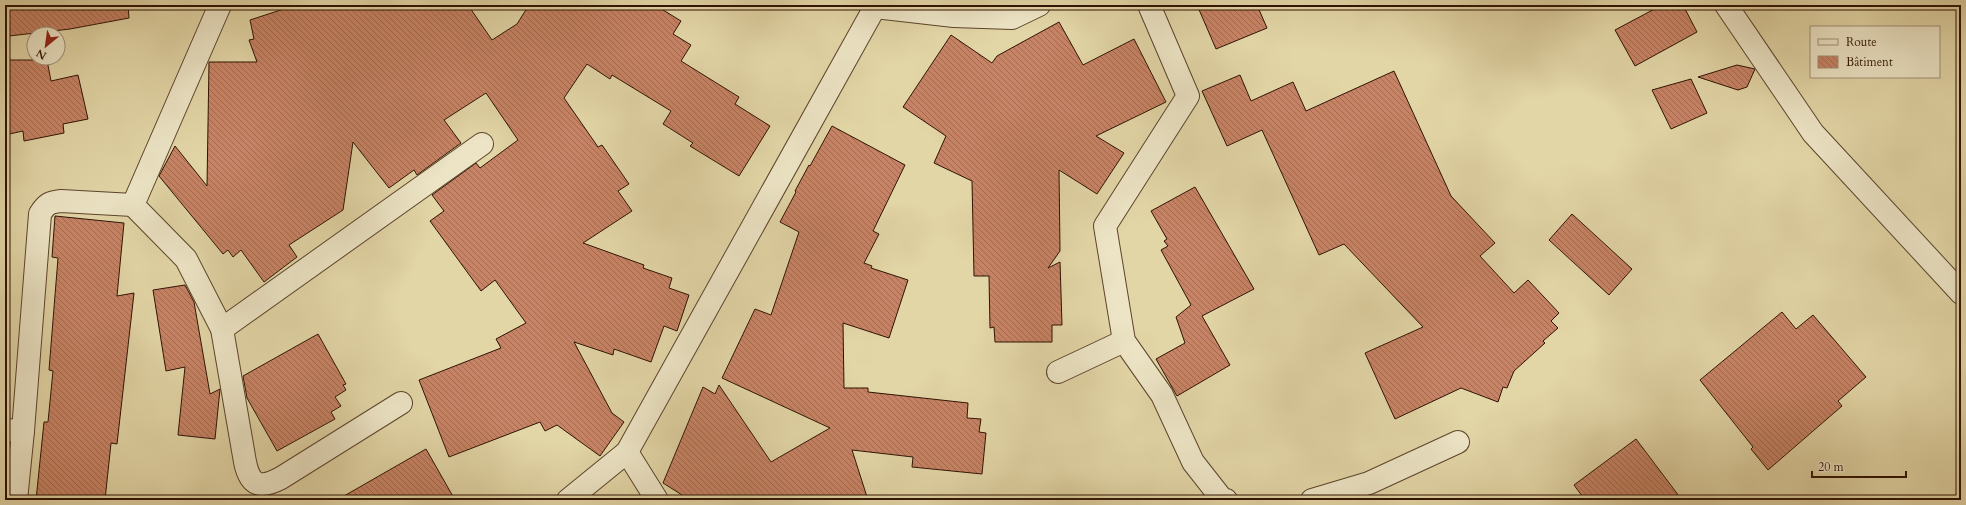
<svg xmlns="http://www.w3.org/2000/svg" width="1966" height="505" font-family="Cardo,serif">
  <defs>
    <pattern id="building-back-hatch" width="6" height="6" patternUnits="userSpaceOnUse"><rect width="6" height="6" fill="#c78365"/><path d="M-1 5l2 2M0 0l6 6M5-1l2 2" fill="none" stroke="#a26a51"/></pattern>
  </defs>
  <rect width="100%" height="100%" fill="#e2d5a6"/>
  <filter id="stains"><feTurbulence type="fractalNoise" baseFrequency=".005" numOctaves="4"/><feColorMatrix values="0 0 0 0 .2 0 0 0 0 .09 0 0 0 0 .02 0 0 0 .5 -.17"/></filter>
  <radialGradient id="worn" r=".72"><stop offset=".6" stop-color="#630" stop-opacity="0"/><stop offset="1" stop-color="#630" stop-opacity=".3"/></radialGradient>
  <!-- building -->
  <g fill="url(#building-back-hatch)" stroke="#2f1303">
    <path d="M18 5H128L129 18 70 29 9 36 5 8Z"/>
    <path d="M296 5H468L492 40 517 24 529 5H655L681 21 673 34 691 45 681 61 739 97 735 104 770 126 739 176 690 146 693 143 663 124 671 111 612 75 610 79 587 64 564 98 598 147 602 145 629 184 618 191 632 211 583 243 644 265 643 268 672 278 669 288 689 295 677 331 664 326 651 362 614 349 613 355 574 342 612 413 624 422 600 456 557 425 545 431 540 422 449 457 419 380 501 348 496 339 526 323 495 280 481 291 430 221 444 211 432 195 476 163 480 168 518 140 486 93 444 120 461 143 417 175 414 170 389 188 353 142 343 210 289 245 297 257 264 282 241 250 233 257 228 250 223 254 159 176 175 146 207 186 209 62H257L249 40 254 39 250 20Z"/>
    <path d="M1197 5H1257L1267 28 1216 49Z"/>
    <path d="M1662 5H1683L1697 32 1635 66 1615 30Z"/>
    <path d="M1059 22 1083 65 1134 39 1166 102 1096 136 1124 153 1097 194 1059 170 1060 251 1048 268 1060 262 1062 325H1052V342H995L994 327 990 328 989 276H974L972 181 934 163 946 136 903 107 951 35 992 63 997 56Z"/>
    <path d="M5 60H47L51 81 78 75 88 119 63 124 64 133 24 141 23 131 5 135Z"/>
    <path d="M1737 65 1755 69 1747 87 1738 90 1698 77Z"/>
    <path d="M1394 71 1451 196 1495 243 1480 256 1514 293 1528 280 1559 313 1551 321 1558 328 1543 341 1545 343 1514 371 1507 388 1503 387 1498 402 1461 388 1395 419 1365 353 1423 327 1344 244 1319 255 1262 130 1227 146 1202 91 1240 75 1251 101 1293 82 1306 111Z"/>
    <path d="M1691 79 1707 113 1671 129 1652 90Z"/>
    <path d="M832 126 905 165 873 231 879 234 864 263 872 266 871 268 908 280 889 338 843 323 844 388H868V392L968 403 967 418 981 419 979 432 986 433 982 474 912 467 913 457 852 450 868 500H690L663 483 703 387 715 394 719 385 771 462 830 428 722 378 755 309 771 315 799 232 780 222 796 192 795 191 809 165 810 166Z"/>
    <path d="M1195 187 1254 289 1202 316 1230 365 1177 396 1156 359 1185 343 1176 317 1191 305 1161 250 1168 246 1164 241 1167 239 1151 211Z"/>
    <path d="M1572 214 1632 269 1609 295 1549 240Z"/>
    <path d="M55 216 124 223 117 296 134 293 117 444 111 443 105 500H36L44 422H48L53 371 49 370 58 258 52 257Z"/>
    <path d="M185 285 194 302 210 394 220 389 215 439 178 435 185 367 166 371 153 290Z"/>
    <path d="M1782 312 1796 329 1813 315 1866 377 1838 401 1842 406 1768 470 1751 449 1753 447 1700 380Z"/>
    <path d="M318 334 346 384 343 385 346 390 335 397 341 406 331 412 335 419 277 451 247 398 243 376Z"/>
    <path d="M1636 439 1682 500H1585L1574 485Z"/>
    <path d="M426 449 455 500H337Z"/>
  </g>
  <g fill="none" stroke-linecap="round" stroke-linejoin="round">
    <!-- street casing -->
    <g stroke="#5c442c" stroke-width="24">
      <g id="street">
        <path d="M870 5 875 7 954 16 1012 18 1039 5"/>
        <path d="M1149 5 1188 96 1105 226 1124 341 1162 395 1193 462 1222 499 1226 500"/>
        <path d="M1726 5 1813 133 1961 293"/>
        <path d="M133 205 186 259 222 329 245 462C250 486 260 489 281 478L401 403"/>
        <path d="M222 329 482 144"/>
        <path d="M1058 372 1124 341"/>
        <path d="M5 430 23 431"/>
        <path d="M627 452 657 500"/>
        <path d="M16 500 23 431 40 214C46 204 50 202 61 201L133 205 220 5"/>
        <path d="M568 500 627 452 875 7"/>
        <path d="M1312 500 1369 483 1458 442"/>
      </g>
    </g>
    <!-- street -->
    <use href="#street" stroke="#ece4c5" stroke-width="22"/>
  </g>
  <!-- margin -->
  <rect width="1966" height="505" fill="none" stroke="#e2d5a6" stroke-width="20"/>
  <rect x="6" y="6" width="1954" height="493" fill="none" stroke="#2f1303" stroke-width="2"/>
  <rect x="10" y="10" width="1946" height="485" fill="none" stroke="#2f1303"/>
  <!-- legend -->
  <rect x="1810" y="26" width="130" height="52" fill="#ece4c5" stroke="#a09077"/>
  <rect x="1818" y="39" width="20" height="6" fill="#ece4c5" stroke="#a09077"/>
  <text x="1846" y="46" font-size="12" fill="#2f1303">Route</text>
  <rect x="1818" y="56" width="20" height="12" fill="url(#building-back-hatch)" stroke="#a09077"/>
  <text x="1846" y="66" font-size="12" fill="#2f1303">Bâtiment</text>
  <!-- north arrow -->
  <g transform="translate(46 46) rotate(209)"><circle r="19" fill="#ece4c5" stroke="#a09077"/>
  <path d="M0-3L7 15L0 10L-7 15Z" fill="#8f2418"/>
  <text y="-6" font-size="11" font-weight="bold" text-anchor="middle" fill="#2f1303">N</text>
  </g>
  <!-- scale -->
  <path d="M1812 471v6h94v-6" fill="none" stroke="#2f1303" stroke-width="2"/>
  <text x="1818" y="471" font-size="12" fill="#2f1303" stroke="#ece4c5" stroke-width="3" paint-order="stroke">20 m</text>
  <rect width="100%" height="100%" filter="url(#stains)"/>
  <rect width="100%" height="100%" fill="url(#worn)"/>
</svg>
